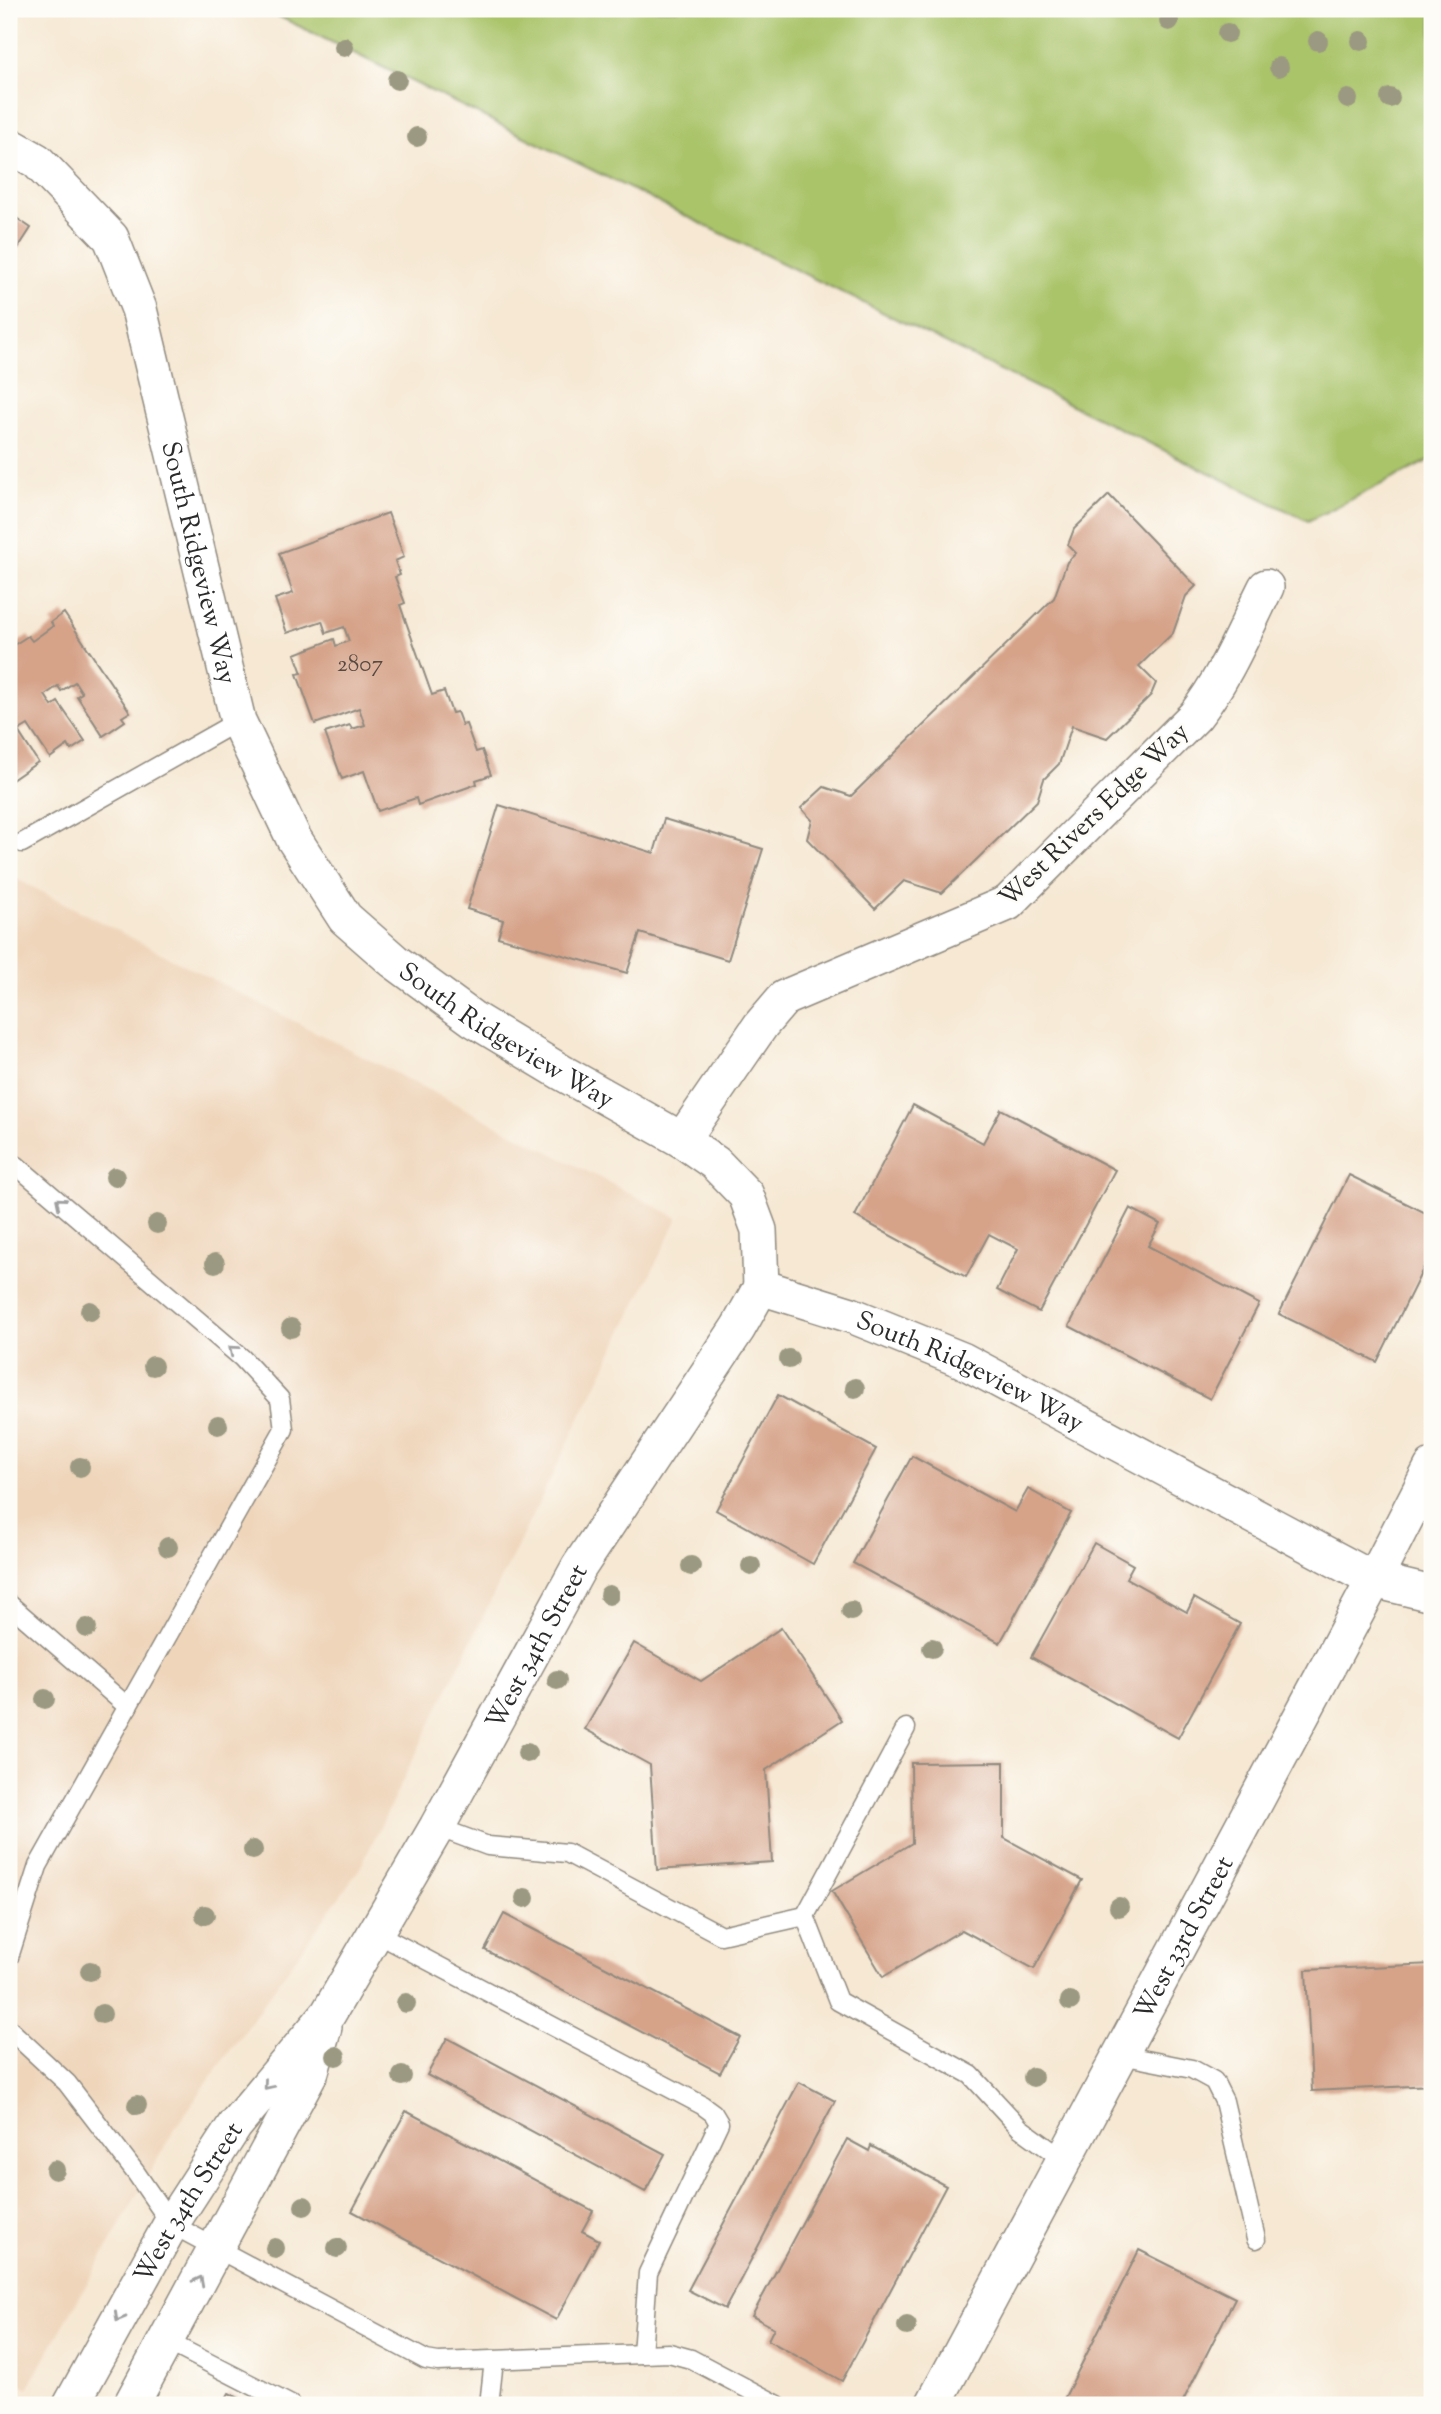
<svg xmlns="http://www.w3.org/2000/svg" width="1441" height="2414" font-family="'Sorts Mill Goudy',serif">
  <rect width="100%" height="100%" fill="#fdfcf7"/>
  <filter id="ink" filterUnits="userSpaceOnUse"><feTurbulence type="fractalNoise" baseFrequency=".0143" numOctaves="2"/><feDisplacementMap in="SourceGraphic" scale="14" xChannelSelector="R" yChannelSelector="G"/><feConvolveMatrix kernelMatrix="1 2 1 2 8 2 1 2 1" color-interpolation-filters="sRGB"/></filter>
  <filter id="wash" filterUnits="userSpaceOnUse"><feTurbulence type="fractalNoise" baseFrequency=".00686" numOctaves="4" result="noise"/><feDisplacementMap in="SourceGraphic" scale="28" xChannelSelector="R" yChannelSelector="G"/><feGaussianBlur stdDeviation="1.57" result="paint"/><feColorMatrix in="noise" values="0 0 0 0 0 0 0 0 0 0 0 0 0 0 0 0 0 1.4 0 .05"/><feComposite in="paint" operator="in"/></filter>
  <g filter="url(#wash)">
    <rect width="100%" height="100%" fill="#f6e8d3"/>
    <!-- built -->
    <path fill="#efd6bb" d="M9 875 678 1218 360 1868 175 2128 28 2388 9 2379Z"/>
    <!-- green -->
    <path fill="#aac46a" stroke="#6a784a" stroke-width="2" d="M264 9H1432V459L1308 521Z"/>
    <g id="blocks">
      <!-- building -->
      <g fill="#d6a389">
        <path d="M9 213 31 228 9 262Z"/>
        <path d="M1109 495 1196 586 1186 596 1173 633 1139 666 1156 683 1151 695 1107 738 1072 726 1059 764 1044 779 1037 801 942 893 904 881 875 909 807 839 812 820 801 808 824 787 851 796 1054 598 1067 562 1076 553 1068 545 1074 529Z"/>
        <path d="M388 513 404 557 395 561 400 575 395 577 405 603 400 605 432 695 444 691 452 713 457 712 462 725 466 724 476 752 482 750 491 775 476 780 477 784 418 805 416 798 378 811 364 771 342 779 325 733 350 725 352 729 365 725 359 708 315 724 297 674 302 673 295 654 334 639 336 646 349 641 344 627 326 633 322 621 287 633 275 599 293 593 279 553Z"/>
        <path d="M64 613 130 712 122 717 125 721 103 736 77 696 82 693 75 682 61 691 58 686 45 695 52 706 58 702 85 741 71 750 68 745 50 758 28 725 18 731 38 762 9 782V648L28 636 32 641 53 626 51 622Z"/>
        <path d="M499 805 654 853 664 819 763 849 728 960 640 933 627 973 498 937 503 920 467 909Z"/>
        <path d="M913 1105 983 1143 1001 1109 1115 1170 1039 1312 997 1290 1018 1249 989 1234 966 1277 855 1216Z"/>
        <path d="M1349 1175 1432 1216V1251L1377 1362 1279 1314Z"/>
        <path d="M1130 1208 1160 1224 1148 1246 1259 1304 1210 1399 1069 1326Z"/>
        <path d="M778 1395 876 1449 813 1564 716 1510Z"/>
        <path d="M912 1456 1015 1512 1028 1489 1071 1513 1000 1643 853 1563Z"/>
        <path d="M1094 1543 1133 1565 1126 1578 1187 1612 1194 1598 1240 1624 1178 1738 1031 1657Z"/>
        <path d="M781 1628 842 1720 766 1770 772 1862 657 1870 650 1765 585 1729 634 1643 701 1681Z"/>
        <path d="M1004 1762V1838L1082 1880 1034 1969 962 1930 883 1977 832 1891 912 1843 911 1763Z"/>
        <path d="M504 1914 740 2037 720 2073 485 1950Z"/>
        <path d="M1432 1964V2085L1312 2091 1306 1970Z"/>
        <path d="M447 2038 665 2154 645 2192 427 2075Z"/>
        <path d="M799 2082 835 2101 725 2309 688 2290Z"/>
        <path d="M406 2111 593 2211 582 2231 599 2240 556 2320 352 2211Z"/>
        <path d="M847 2139 869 2151 871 2146 946 2186 842 2381 768 2340 774 2328 752 2316Z"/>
        <path d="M1139 2250 1235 2298 1181 2405H1061Z"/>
        <path d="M229 2393 252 2405H222Z"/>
      </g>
    </g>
  </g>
  <g filter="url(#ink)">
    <use href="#blocks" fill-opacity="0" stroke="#908a7f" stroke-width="2"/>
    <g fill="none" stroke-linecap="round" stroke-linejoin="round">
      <!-- lane casing -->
      <g stroke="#908a7f" stroke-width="21">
        <g id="lane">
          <path d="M22 843 238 721"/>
          <path d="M9 1604 128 1707"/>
          <path d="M906 1728 805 1916 838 2001 971 2075 1020 2128 1064 2160"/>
          <path d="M437 1827 488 1846 567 1853 721 1935 805 1916"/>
          <path d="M376 1933 702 2105 713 2113 719 2123 648 2273 642 2354"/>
          <path d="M9 1957 38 1866 284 1429 280 1399 242 1358 16 1165"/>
          <path d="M9 2029 67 2083 136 2173 171 2224 426 2360 438 2362 669 2353 691 2359 778 2405"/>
          <path d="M1121 2055 1192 2069 1214 2081 1224 2101 1256 2239"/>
          <path d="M166 2341 291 2405"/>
          <path d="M489 2405 494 2360"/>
        </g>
      </g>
      <!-- street casing -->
      <g stroke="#908a7f" stroke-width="38">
        <g id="street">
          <path id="s1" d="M9 145 37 161 111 238 139 309 238 721 294 839 345 918 394 961 473 1019 561 1072 682 1140 715 1163 746 1195 759 1230 761 1287"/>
          <path d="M682 1140 761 1025 784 998 1008 903 1195 716C1225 678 1244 631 1266 587"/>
          <path id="s2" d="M761 1287 851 1315 962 1360 1374 1580 1432 1594"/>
          <path id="s3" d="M71 2405 171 2224 235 2125 328 2014 437 1827 579 1567 738 1328 761 1287"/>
          <path d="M131 2405 311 2071 324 2027"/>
          <path id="s4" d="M933 2405 1374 1580 1432 1467"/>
        </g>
      </g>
      <!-- lane -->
      <use href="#lane" stroke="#fff" stroke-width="18"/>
      <!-- street -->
      <use href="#street" stroke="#fff" stroke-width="35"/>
    </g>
    <!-- trees -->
    <g fill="#9b9981">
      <circle cx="1169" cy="21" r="10"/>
      <circle cx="1227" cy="33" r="10"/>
      <circle cx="1318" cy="41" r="10"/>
      <circle cx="1361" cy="41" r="10"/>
      <circle cx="344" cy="47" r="10"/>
      <circle cx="1279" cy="67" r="10"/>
      <circle cx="397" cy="80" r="10"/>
      <circle cx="1390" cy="98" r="10"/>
      <circle cx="1348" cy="99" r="10"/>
      <circle cx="417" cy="137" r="10"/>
      <circle cx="115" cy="1177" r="10"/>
      <circle cx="157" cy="1224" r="10"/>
      <circle cx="215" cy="1263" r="10"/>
      <circle cx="90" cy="1311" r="10"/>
      <circle cx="291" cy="1328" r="10"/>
      <circle cx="789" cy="1359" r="10"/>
      <circle cx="153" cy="1366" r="10"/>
      <circle cx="855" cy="1388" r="10"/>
      <circle cx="218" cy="1425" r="10"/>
      <circle cx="80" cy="1467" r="10"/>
      <circle cx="168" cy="1547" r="10"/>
      <circle cx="691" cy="1566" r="10"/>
      <circle cx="751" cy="1566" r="10"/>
      <circle cx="609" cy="1595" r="10"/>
      <circle cx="851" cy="1611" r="10"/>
      <circle cx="87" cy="1628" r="10"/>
      <circle cx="932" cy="1648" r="10"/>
      <circle cx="557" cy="1680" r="10"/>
      <circle cx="45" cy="1699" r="10"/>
      <circle cx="527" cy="1753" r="10"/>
      <circle cx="253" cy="1850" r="10"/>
      <circle cx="525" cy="1898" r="10"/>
      <circle cx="1119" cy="1907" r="10"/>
      <circle cx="205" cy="1915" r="10"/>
      <circle cx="90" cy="1971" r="10"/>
      <circle cx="1070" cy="2001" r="10"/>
      <circle cx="406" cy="2003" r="10"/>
      <circle cx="102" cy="2014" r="10"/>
      <circle cx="336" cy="2056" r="10"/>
      <circle cx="402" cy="2076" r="10"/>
      <circle cx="1033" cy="2077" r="10"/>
      <circle cx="137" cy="2105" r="10"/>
      <circle cx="55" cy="2170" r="10"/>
      <circle cx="304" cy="2206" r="10"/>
      <circle cx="275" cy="2248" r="10"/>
      <circle cx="337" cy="2248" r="10"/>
      <circle cx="907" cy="2326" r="10"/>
    </g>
    <!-- one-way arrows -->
    <defs><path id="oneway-chevron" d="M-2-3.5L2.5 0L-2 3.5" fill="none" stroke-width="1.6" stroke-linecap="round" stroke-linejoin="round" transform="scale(1.75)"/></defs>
    <g stroke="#a0a0a0">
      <use href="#oneway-chevron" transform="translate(60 1202) rotate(-140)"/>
      <use href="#oneway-chevron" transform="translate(233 1350) rotate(-140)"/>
      <use href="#oneway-chevron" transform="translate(268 2085) rotate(130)"/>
      <use href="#oneway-chevron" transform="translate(199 2281) rotate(-62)"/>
      <use href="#oneway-chevron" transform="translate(119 2317) rotate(119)"/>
    </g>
  </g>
  <g text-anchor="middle" stroke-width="5" stroke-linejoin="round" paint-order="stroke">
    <!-- number labels -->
    <g font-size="23" fill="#564942">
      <text x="360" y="671">2807</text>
    </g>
    <!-- street labels -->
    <g font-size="26" fill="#2b2b2b" stroke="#fdfcf7">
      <text dy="9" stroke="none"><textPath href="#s1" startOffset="476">South Ridgeview Way</textPath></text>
      <text transform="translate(1093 814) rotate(-44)" y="9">West Rivers Edge Way</text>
      <text dy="9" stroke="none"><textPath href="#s1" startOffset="1064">South Ridgeview Way</textPath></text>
      <text dy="9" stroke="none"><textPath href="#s2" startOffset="226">South Ridgeview Way</textPath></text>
      <text dy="9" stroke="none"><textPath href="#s3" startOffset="892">West 34th Street</textPath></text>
      <text dy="9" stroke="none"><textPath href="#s4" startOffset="530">West 33rd Street</textPath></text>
      <text dy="9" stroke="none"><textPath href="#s3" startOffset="234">West 34th Street</textPath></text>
    </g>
  </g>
  <!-- margin -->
  <rect width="1441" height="2414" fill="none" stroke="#fdfcf7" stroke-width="35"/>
</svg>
